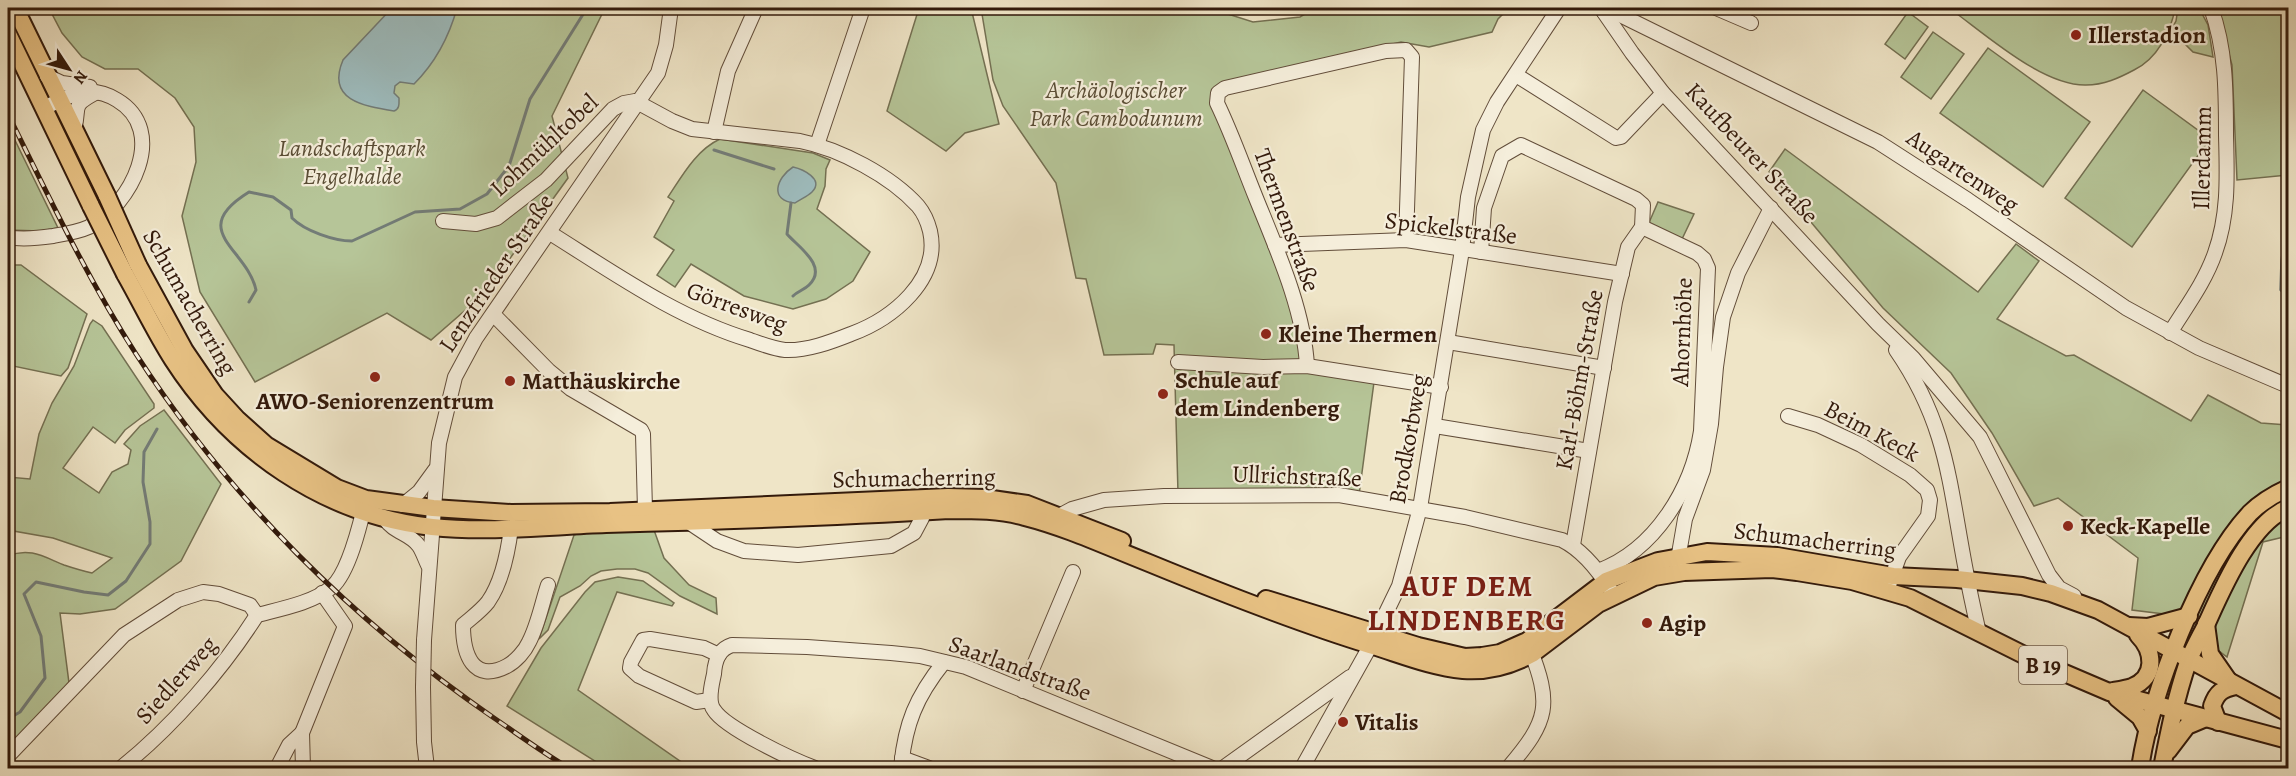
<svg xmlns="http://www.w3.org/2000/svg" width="2296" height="776" font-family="Alegreya,serif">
  <rect width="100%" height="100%" fill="#efe5c7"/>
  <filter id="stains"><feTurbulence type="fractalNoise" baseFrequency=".00333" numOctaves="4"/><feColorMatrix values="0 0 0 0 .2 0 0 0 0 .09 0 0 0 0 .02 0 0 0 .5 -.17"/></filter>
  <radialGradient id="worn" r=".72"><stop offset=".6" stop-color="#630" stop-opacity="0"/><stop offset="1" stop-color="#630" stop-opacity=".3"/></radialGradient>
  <!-- green -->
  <g fill="#b6c598" stroke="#747052" stroke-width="1.5">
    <path d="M60 8H605L552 116 568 178 485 293 431 340 387 313 255 382 200 292 182 216 196 162 194 127 175 98 138 69H105L82 57 62 33 51 12Z"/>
    <path d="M919 8H971L999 124 965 133 946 151 887 111Z"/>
    <path d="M981 8H1209L1253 22 1300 17 1315 8H1509L1498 19 1492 32 1429 47 1401 42 1222 84 1211 96 1287 295 1301 344 1303 370 1374 382 1359 495 1178 493 1174 345 1156 344 1153 354 1104 355 1086 279 1076 278 1056 183 1003 106 993 80Z"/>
    <path d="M1949 8H2175C2171 32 2157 59 2134 70 2119 78 2104 85 2086 85 2042 86 1984 33 1949 8Z"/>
    <path d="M2178 8H2199L2208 25 2213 57 2193 52 2171 30 2176 21Z"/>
    <path d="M2217 8H2288V175L2237 180 2232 65Z"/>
    <path d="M1908 12 1928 27 1905 59 1885 44Z"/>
    <path d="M1933 32 1964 54 1931 99 1901 77Z"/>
    <path d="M1988 48 2090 122 2043 187 1940 113Z"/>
    <path d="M2143 90 2210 139 2132 247 2065 198Z"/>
    <path d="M8 126 58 228 40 231 8 230Z"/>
    <path d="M720 139 813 153 830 160 826 169 825 186 817 209 870 252 853 281 826 299 793 309 744 296 691 264 675 287 657 275 674 250 654 237 674 201 668 197C682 176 696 150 720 139Z"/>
    <path d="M1785 149 1978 292 2016 244 2039 261 1997 319 2066 356 2074 355 2191 421 2208 395 2261 423 2288 425V536L2263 542 2227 657 2202 638 2164 614 2132 610 2138 558 2058 498 2034 506 1992 433 1951 373 1883 308 1769 172Z"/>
    <path d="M1658 202 1694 214 1682 239 1648 225Z"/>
    <path d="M10 265H21L87 314 68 368 61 376 8 365Z"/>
    <path d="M93 320 102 326 154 404V408L125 430 115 443 93 427 63 468 99 493 112 472 128 464 131 450 124 444 140 426 164 410 221 484 181 561 115 609 80 614 60 613 69 683 12 743 8 742V556C30 547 44 557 64 565 73 568 83 571 92 573L112 558 53 538 8 530V477L30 479 39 434 52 403 74 366 90 324Z"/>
    <path d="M654 530 664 558 689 585 716 598 717 614 680 596 648 573 635 569H617L601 571 591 576 580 586 560 597 548 630 539 639 574 535 585 531Z"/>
    <path d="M618 577 643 581 674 603 672 606 617 592 578 690 690 768H606L507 706 541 648 585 592 595 582Z"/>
  </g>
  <!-- water -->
  <g fill="#9ebdbf" stroke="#737c77" stroke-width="1.5">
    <path d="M392 8H457C449 37 436 62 414 84L400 82 395 86 394 93 399 98C399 103 400 109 394 111 363 106 326 100 343 60Z"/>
    <path d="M793 167C802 169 825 179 812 192 808 196 801 199 795 203 769 201 776 178 793 167Z"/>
    <path d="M2288 212V299L2280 290 2281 261Z"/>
  </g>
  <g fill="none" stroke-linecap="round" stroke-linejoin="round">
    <!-- stream -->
    <g stroke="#737c77" stroke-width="3">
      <path d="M714 150 774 169"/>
      <path d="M791 203 787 234C797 246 829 266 809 285 804 290 798 291 793 296"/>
      <path d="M249 302 256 290C247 248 186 231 249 192L273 197 291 210 292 218C305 231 334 241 352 241L415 212 460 209 487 194 509 166 530 99 587 8"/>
      <path d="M8 719 20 712 45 678 41 636 24 594 36 582 84 592 108 595 126 581 150 544V522L143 482 144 452 157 429"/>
    </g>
    <!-- minor casing -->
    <g stroke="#624d3a" stroke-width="16">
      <g id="minor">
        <path d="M1601 8 1632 53 1663 93 1878 324 1913 358 1980 437 2049 575 2059 588 2074 596"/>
        <path d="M1716 8 1751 23"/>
        <path d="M1604 12 1610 10 1878 142 1968 200 2126 308 2199 348 2288 386"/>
        <path d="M1516 75 1616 138 1621 137 1663 93"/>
        <path d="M47 76 62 83 90 87"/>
        <path d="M74 129C81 107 69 107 95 93"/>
        <path d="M714 132 728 71 756 8"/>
        <path d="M817 145 863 8"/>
        <path d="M443 221 476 224 497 218 546 180 613 109 624 103 635 101 672 121 692 129 800 141C840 149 891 176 918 206 923 212 928 223 930 231 941 280 892 319 851 334 831 342 807 351 785 350 774 349 761 344 750 340 677 318 614 273 550 233"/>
        <path d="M8 237C22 240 39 238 53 236 65 234 78 232 89 227 131 205 169 131 117 100 107 94 98 91 86 92 71 94 58 101 44 108"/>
        <path d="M1275 245 1406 240 1622 274"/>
        <path d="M1481 252 1484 208 1502 156 1521 145 1636 199 1643 205 1642 227 1628 247 1615 302 1573 545"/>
        <path d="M493 314 549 371 571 389 641 430 643 434 645 510"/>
        <path d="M2170 333C2186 307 2205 282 2215 253 2229 214 2227 175 2226 135 2226 91 2226 49 2211 8"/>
        <path d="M1448 342 1604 368"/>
        <path d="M1896 350C1947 424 1949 482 1965 566 1969 588 1974 611 1979 633"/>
        <path d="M1178 362 1263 367 1307 366 1441 387"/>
        <path d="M1307 366C1304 310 1277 250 1256 198 1243 166 1232 134 1217 103L1218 93 1225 88 1386 51 1406 50 1412 57 1406 240"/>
        <path d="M1788 416 1818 425 1861 445 1910 475 1927 490 1930 500 1928 516 1899 557 1889 585"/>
        <path d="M1435 426 1589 451"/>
        <path d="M403 505 419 492 435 470"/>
        <path d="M1059 516 1072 509 1104 500 1164 496 1339 495 1465 517 1562 540C1582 550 1598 570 1610 589"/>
        <path d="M385 519C394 533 410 533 419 546 423 552 425 559 428 565"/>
        <path d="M687 521 717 541 744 551 798 555 891 546 914 533 922 518 923 512"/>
        <path d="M511 528C508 552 502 582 488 602 481 611 471 618 463 625 463 654 473 684 507 666 516 661 525 651 529 642 538 625 542 603 548 585"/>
        <path d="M1677 565 1685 519 1703 470 1711 424 1716 367 1723 317 1738 273 1771 208"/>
        <path d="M1598 571C1655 550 1692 489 1701 431L1708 268 1704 259 1697 253 1642 227"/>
        <path d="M424 640 439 443 455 377 476 338 658 73 666 45 671 8"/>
        <path d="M423 687 424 742 427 768"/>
        <path d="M1023 691 1073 572"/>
        <path d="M710 700 696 702 639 676 630 668 631 662 643 640 650 639 704 648 719 655"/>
        <path d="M8 756 124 635 178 600 203 592 219 594 250 605 257 615C280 609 313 603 332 587 349 572 360 525 365 504"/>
        <path d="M902 758 929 768"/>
        <path d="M121 768C172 727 222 670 257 615"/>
        <path d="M277 768 289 745 302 733"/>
        <path d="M303 768 302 733 345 626 322 593"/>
        <path d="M815 768C793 760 725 728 714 710 707 701 712 684 714 674 715 660 719 649 732 645L807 647 891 653 920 656 966 667 1212 768"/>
        <path d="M901 768C905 724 916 697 944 662"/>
        <path d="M1223 768 1350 677"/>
        <path d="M1302 768 1368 650 1399 586 1420 508 1462 250 1468 197 1483 130 1497 102 1559 8"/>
        <path d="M1508 768C1549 720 1552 705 1529 646"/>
      </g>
    </g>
    <!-- major casing -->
    <g stroke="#331a0b" stroke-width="20">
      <g id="major">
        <path d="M15 8 107 196"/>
        <path d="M8 34 91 206"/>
        <path d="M138 265 185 351 215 395 237 419 266 445 337 488 366 499 433 508 511 513 610 512 948 497 985 498 1027 504 1122 541"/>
        <path d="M125 274C141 302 155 332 173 360 231 450 324 515 432 527 489 533 549 526 606 524 720 521 835 517 949 510 975 510 1000 510 1025 517 1068 528 1108 547 1149 563 1222 593 1295 622 1370 645 1400 654 1431 667 1463 670 1488 672 1510 666 1532 654L1598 604 1654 577 1684 572 1772 569 1797 572 1852 581 1910 598 2034 660 2109 692 2288 740"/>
        <path d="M1266 599 1418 646 1465 657 1482 656 1500 653 1527 641 1606 581 1658 561 1707 552 1777 556 1893 576 1957 579 2022 586 2051 593 2098 610 2288 713"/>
        <path d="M2206 624 2210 654 2228 680"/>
        <path d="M2129 626 2148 627 2189 616"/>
        <path d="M2113 691C2119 690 2126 689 2132 687 2157 677 2154 651 2138 635"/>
        <path d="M2117 698 2140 717 2148 731"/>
        <path d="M2218 722 2212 706C2217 692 2222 689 2236 686"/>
        <path d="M2168 751 2187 726 2206 718"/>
        <path d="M2140 768C2151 694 2199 568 2250 513 2261 502 2275 494 2288 488"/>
        <path d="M2162 768C2169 732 2176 697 2188 662 2193 649 2200 637 2206 625 2222 590 2250 523 2288 508"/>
      </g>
    </g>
    <!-- minor -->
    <use href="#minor" stroke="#f5eedb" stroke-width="14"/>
    <!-- major -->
    <use href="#major" stroke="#e8c284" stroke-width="16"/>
    <!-- rail casing -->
    <g stroke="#331a0b" stroke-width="5">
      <path id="rail" d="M8 114C48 195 87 278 136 354 229 498 353 621 494 718 519 735 543 753 569 768"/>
    </g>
    <!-- rail -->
    <use href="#rail" stroke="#f5eedb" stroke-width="3" stroke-dasharray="9" stroke-linecap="butt"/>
    <!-- minor-bridge casing -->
    <g stroke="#624d3a" stroke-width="16" stroke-linecap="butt">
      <path id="minor-bridge" d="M423 687 424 640"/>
    </g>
    <!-- major-bridge casing -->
    <g stroke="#331a0b" stroke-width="20" stroke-linecap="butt">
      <g id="major-bridge">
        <path d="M107 196 138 265"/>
        <path d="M91 206 125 274"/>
      </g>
    </g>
    <!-- minor-bridge -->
    <use href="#minor-bridge" stroke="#f5eedb" stroke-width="14"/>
    <!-- major-bridge -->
    <use href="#major-bridge" stroke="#e8c284" stroke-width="16"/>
  </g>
  <!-- markers -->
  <g fill="#8f2418" stroke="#f5eedb" stroke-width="2">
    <circle cx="2076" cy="35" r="6"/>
    <circle cx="1266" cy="334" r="6"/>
    <circle cx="375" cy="377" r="6"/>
    <circle cx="510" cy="381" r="6"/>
    <circle cx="1163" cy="394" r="6"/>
    <circle cx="2068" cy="526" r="6"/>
    <circle cx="1647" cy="623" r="6"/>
    <circle cx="1343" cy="722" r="6"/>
  </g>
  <g text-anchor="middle" stroke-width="4.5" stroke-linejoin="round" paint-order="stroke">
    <!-- shield labels -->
    <rect fill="#f5eedb" stroke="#6d5a49" stroke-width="1.5" x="2019" y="646" width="48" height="38" rx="4.5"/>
    <g font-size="22" font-weight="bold" fill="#331a0b">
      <text x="2043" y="673">B 19</text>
    </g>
    <!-- poi labels -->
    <g font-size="24" font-weight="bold" fill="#331a0b" stroke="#f5eedb" text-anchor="start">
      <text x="2088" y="43">Illerstadion</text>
      <text x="1278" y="342">Kleine Thermen</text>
      <text x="1175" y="388">Schule auf<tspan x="1175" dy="28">dem Lindenberg</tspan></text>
      <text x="522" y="389">Matthäuskirche</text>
      <text x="375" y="409" text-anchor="middle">AWO-Seniorenzentrum</text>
      <text x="2080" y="534">Keck-Kapelle</text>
      <text x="1659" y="631">Agip</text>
      <text x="1355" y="730">Vitalis</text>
    </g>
    <!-- park labels -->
    <g font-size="24" font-style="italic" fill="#5a4d35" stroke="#f5eedb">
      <text x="1116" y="98">Archäologischer<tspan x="1116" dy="28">Park Cambodunum</tspan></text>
      <text x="352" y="156">Landschaftspark<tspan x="352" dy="28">Engelhalde</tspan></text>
    </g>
    <!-- street labels -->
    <g font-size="24" fill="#331a0b" stroke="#f5eedb">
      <text transform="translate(544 145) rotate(-43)" y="8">Lohmühltobel</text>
      <text transform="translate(1752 153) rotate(47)" y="8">Kaufbeurer Straße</text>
      <text transform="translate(2202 158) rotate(-89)" y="8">Illerdamm</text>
      <text transform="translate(1963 171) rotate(34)" y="8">Augartenweg</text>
      <text transform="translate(1287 220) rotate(70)" y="8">Thermenstraße</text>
      <text transform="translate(1451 228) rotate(7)" y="8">Spickelstraße</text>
      <text transform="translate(496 273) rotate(-56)" y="8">Lenzfrieder Straße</text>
      <text transform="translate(190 302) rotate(60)" y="8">Schumacherring</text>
      <text transform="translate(737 307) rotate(20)" y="8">Görresweg</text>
      <text transform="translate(1682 332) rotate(-88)" y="8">Ahornhöhe</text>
      <text transform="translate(1579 380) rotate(-80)" y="8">Karl-Böhm-Straße</text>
      <text transform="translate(1872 431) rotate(28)" y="8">Beim Keck</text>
      <text transform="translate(1408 439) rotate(-80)" y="8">Brodkorbweg</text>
      <text transform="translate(1297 476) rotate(2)" y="8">Ullrichstraße</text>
      <text transform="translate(914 478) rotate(-1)" y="8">Schumacherring</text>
      <text transform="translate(1815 540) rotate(7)" y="8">Schumacherring</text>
      <text transform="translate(1020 668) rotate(20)" y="8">Saarlandstraße</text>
      <text transform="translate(176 680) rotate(-48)" y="8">Siedlerweg</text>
    </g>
    <!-- district labels -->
    <g font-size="30" font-weight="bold" letter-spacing="1.5" fill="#7a1f14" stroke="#f5eedb">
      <text x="1467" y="596">AUF DEM<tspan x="1467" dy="34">LINDENBERG</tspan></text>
    </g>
  </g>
  <!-- margin -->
  <rect width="2296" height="776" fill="none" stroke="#efe5c7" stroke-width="30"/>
  <rect x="9" y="9" width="2278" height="758" fill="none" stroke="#331a0b" stroke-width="3"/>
  <rect x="15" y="15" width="2266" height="746" fill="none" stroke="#331a0b" stroke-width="1.5"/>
  <!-- north arrow -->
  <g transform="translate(69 69) rotate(126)" stroke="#f5eedb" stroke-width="4.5" paint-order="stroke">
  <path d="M0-4.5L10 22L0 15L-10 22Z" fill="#331a0b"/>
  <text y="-9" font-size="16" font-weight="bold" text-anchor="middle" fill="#331a0b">N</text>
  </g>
  <rect width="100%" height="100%" filter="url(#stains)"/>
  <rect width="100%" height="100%" fill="url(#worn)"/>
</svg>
